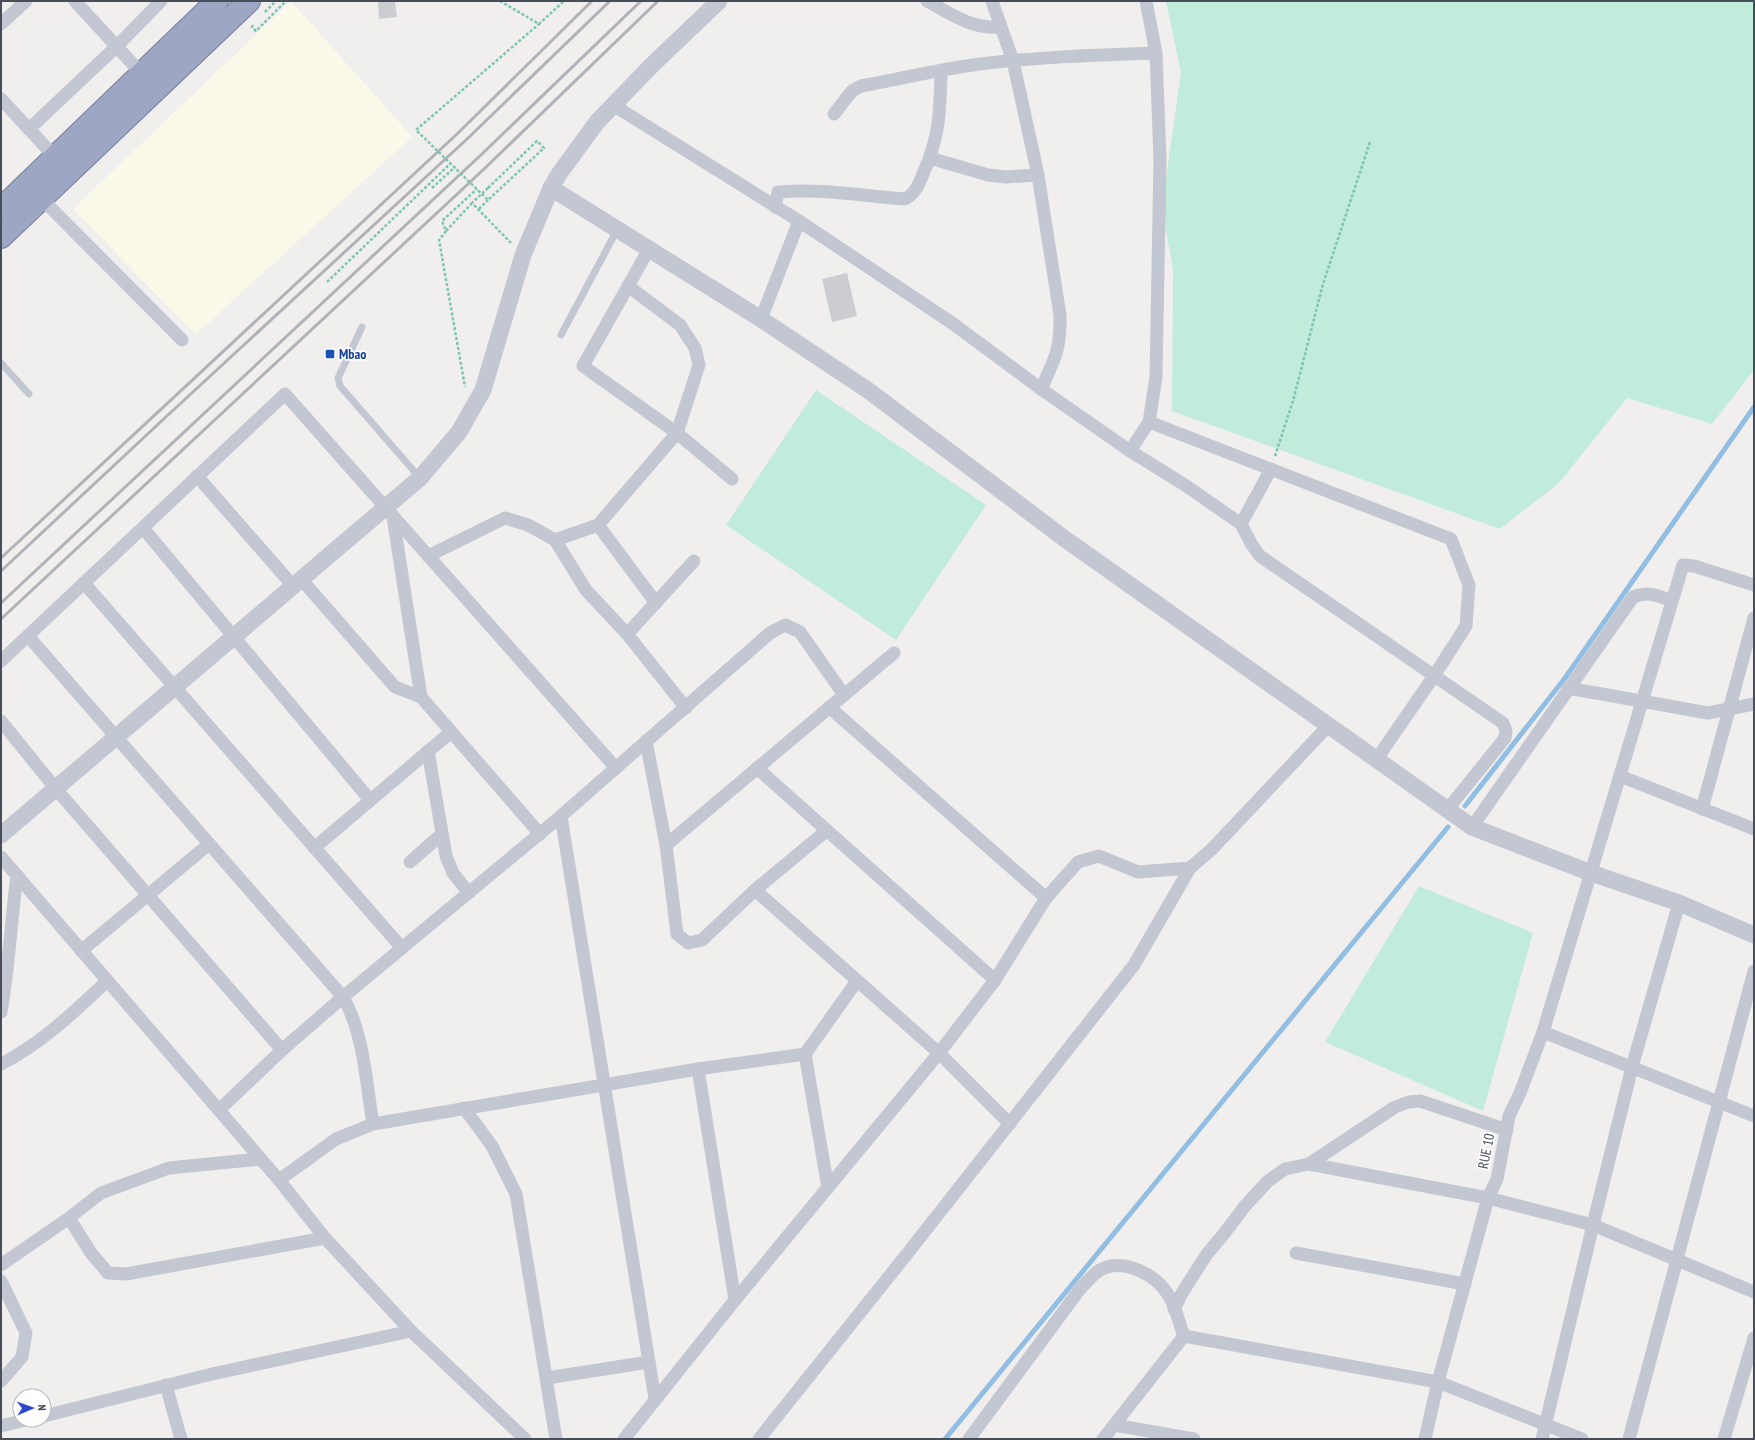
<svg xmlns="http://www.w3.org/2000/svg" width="1755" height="1440" font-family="'PT Sans Narrow',sans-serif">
  <rect width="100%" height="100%" fill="#f1efee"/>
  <!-- commercial -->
  <path fill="#faf9e9" d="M291 1 412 137 196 334 73 209Z"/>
  <!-- green -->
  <g fill="#c1ebdb">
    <path d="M1166 1H1754V370L1712 424 1627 398 1559 483 1500 529 1172 411 1173 270 1162 207 1181 72Z"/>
    <path d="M816 390 986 505 896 640 726 525Z"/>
    <path d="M1419 886 1533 933 1483 1111 1325 1042Z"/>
  </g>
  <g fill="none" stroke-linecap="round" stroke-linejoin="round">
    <!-- stream -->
    <g stroke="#92bee3" stroke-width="5">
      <path d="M1465 806 1565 678 1754 407"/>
      <path d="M945 1439 1448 827"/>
    </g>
  </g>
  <!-- building -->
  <g fill="#cccdd2">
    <path d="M378 1H395L397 17 379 19Z"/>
    <path d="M847 273 857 316 832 322 822 279Z"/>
  </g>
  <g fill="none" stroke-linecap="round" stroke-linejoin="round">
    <!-- trunk casing -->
    <g stroke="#7680a4" stroke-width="24">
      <g id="trunk">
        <path d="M1 209 217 1"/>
        <path d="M1 237 249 1"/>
      </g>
    </g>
    <!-- path -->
    <g stroke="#7cc5b3" stroke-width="2.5" stroke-dasharray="3 2" stroke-linecap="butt">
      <path d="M500 1 539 24 564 1"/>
      <path d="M265 12 276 1"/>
      <path d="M253 25 252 27 256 31 286 1"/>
      <path d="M432 188 455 167"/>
      <path d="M488 188 472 203 511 243"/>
      <path d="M472 203 446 231 442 221 477 189"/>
      <path d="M479 209 488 200"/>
      <path d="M446 231 439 240 465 387"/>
      <path d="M327 282 451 163"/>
      <path d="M1275 456 1293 401 1323 284 1370 142"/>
    </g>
    <!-- service -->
    <g stroke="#c3c7d2" stroke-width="7">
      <path d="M362 327 338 378 340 386 420 478"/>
      <path d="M561 335 617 230"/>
      <path d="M1 363 29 394"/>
    </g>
    <!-- minor -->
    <g stroke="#c3c7d2" stroke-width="13">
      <path d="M75 1 141 73"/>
      <path d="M927 1C953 15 971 29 1001 27"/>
      <path d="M992 1 1013 61 1038 175 1060 315C1061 348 1055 359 1041 389"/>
      <path d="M1 24 26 1"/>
      <path d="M1 99 55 157"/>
      <path d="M613 105 799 221 952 323 1041 389 1130 451 1185 485 1241 524 1252 545 1260 556 1503 723 1506 731 1505 738 1447 810"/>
      <path d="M834 114 852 91 861 86C900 79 940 69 980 64 1038 57 1097 55 1156 53"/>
      <path d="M29 129 117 46 161 1"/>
      <path d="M930 158 988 175 1006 177 1038 175"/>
      <path d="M42 199 182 340"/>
      <path d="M775 207 778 192C820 188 863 196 905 199 915 194 919 184 923 174 940 136 940 111 941 71"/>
      <path d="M649 249 583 366 677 433 732 479"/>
      <path d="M761 319 799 221"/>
      <path d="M1149 422 1451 539 1469 585 1466 626 1434 676 1376 760"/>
      <path d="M1130 451 1149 422 1156 377 1160 160 1156 53 1146 1"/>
      <path d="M197 476 294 587"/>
      <path d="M393 517 421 697"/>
      <path d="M1241 524 1271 469"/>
      <path d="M598 525 656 603"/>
      <path d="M143 528 370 800"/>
      <path d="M555 540 598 525 677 433 699 365 695 348 680 325 628 286"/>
      <path d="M428 556 505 518 528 525 555 540 586 590 627 634 686 708"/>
      <path d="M302 580 395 687 421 697 540 834"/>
      <path d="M84 583 402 948"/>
      <path d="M627 634 694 561"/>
      <path d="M28 636 343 997C364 1033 366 1083 373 1124"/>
      <path d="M1 661 285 394 616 768"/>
      <path d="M1568 688 1708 713 1754 704"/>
      <path d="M829 707 1046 898"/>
      <path d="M1 721 56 789 282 1050"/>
      <path d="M646 741 666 845 677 934 688 943 702 940 755 890 826 831"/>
      <path d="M428 751 446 856 453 873 469 893"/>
      <path d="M757 768 995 980"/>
      <path d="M1620 776 1754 829"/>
      <path d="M1702 809 1754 618"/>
      <path d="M561 816 655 1399"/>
      <path d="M1472 827 1633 597C1650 591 1656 595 1672 601"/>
      <path d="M666 845 894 653"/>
      <path d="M314 848 451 732"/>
      <path d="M1 857 279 1180 325 1238 411 1331 525 1439"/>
      <path d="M410 862 442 834"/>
      <path d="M755 890 939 1053 1010 1124"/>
      <path d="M81 951 209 844"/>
      <path d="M1 1012C9 967 11 921 17 875"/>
      <path d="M1543 1032 1754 1116"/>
      <path d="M1 1064C41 1044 74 1012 107 981"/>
      <path d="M698 1069 735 1300"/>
      <path d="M464 1108 492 1146 516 1194 556 1439"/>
      <path d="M219 1110 282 1050 343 997 561 816 770 633 785 625 800 632 844 695"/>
      <path d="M1309 1164 1395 1107 1409 1102 1420 1101 1507 1130"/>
      <path d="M279 1180 336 1139 373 1124 698 1069 805 1054"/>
      <path d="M828 1188 805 1054 857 981"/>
      <path d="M69 1218 91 1253 108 1273 126 1274 325 1238"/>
      <path d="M1296 1253 1465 1284"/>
      <path d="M1 1265 69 1218 101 1193 169 1168 260 1159"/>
      <path d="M1 1281 26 1333 22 1357 1 1381"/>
      <path d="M1174 1309 1182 1293 1207 1254 1223 1235 1245 1206 1268 1181 1285 1169 1309 1164 1488 1198 1593 1225 1754 1292"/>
      <path d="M547 1378 649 1362"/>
      <path d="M166 1385 181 1439"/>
      <path d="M44 1416 212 1374 411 1331"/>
      <path d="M1114 1425 1194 1439"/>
      <path d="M1 1426 26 1420"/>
      <path d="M624 1439 735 1300 939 1053 995 980 1046 898 1078 862 1099 856 1138 872 1190 868 1212 849 1329 725"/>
      <path d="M759 1439 907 1254 1134 965 1190 868"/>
      <path d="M969 1439 1080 1289C1086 1283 1093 1274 1100 1270 1123 1257 1157 1275 1169 1296 1176 1308 1179 1323 1184 1336L1438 1382 1582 1439"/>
      <path d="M1103 1439 1184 1336"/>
      <path d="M1425 1439 1438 1382 1488 1198 1497 1179 1509 1116 1520 1093 1543 1032 1683 565 1694 566 1754 585"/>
      <path d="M1542 1439 1593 1225 1632 1067 1679 903"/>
      <path d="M1629 1439 1754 971"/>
      <path d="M1724 1439 1754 1338"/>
    </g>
    <!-- tertiary -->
    <g stroke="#c3c7d2" stroke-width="17">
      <path d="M551 188 761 319 869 391 1065 539 1472 827 1591 873 1679 903 1754 935"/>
      <path d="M1 835 420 478 459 432 483 390 523 255 551 188 559 174 597 122 651 66 719 1"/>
    </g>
    <!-- trunk -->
    <use href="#trunk" stroke="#9da6c2" stroke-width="22"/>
    <!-- rail -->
    <g stroke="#b1b2b8" stroke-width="3">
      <path d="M1 558 457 134 592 1"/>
      <path d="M1 571 168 415 466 140 610 1"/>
      <path d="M1 603 483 153 641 1"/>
      <path d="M1 619 483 170 658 1"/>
    </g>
    <!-- path-bridge -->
    <path stroke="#7cc5b3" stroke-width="2.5" stroke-dasharray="3 2" stroke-linecap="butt" d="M488 188 537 141 544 148 488 200 416 130 539 24"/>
  </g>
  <!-- markers -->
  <rect fill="#1a4fb4" stroke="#fff" stroke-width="1.5" x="325" y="349" width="10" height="10" rx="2"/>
  <g text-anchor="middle" stroke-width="3.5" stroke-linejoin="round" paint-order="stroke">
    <!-- transit labels -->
    <g font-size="14" font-weight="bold" fill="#164399" stroke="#fff" text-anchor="start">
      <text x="339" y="359">Mbao</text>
    </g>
    <!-- street labels -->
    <g font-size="14" fill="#484d5a" stroke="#fff">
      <text transform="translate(1486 1151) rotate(-79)" y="5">RUE 10</text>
    </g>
  </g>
  <!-- border -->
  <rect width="1755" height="1440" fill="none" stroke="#484d5a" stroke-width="4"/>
  <!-- north arrow -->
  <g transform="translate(32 1408) rotate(88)"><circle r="19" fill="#ffffff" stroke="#b6b8bd"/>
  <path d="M0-3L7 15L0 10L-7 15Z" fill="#2a49cf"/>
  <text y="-6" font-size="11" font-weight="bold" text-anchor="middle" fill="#484d5a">N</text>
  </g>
</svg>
